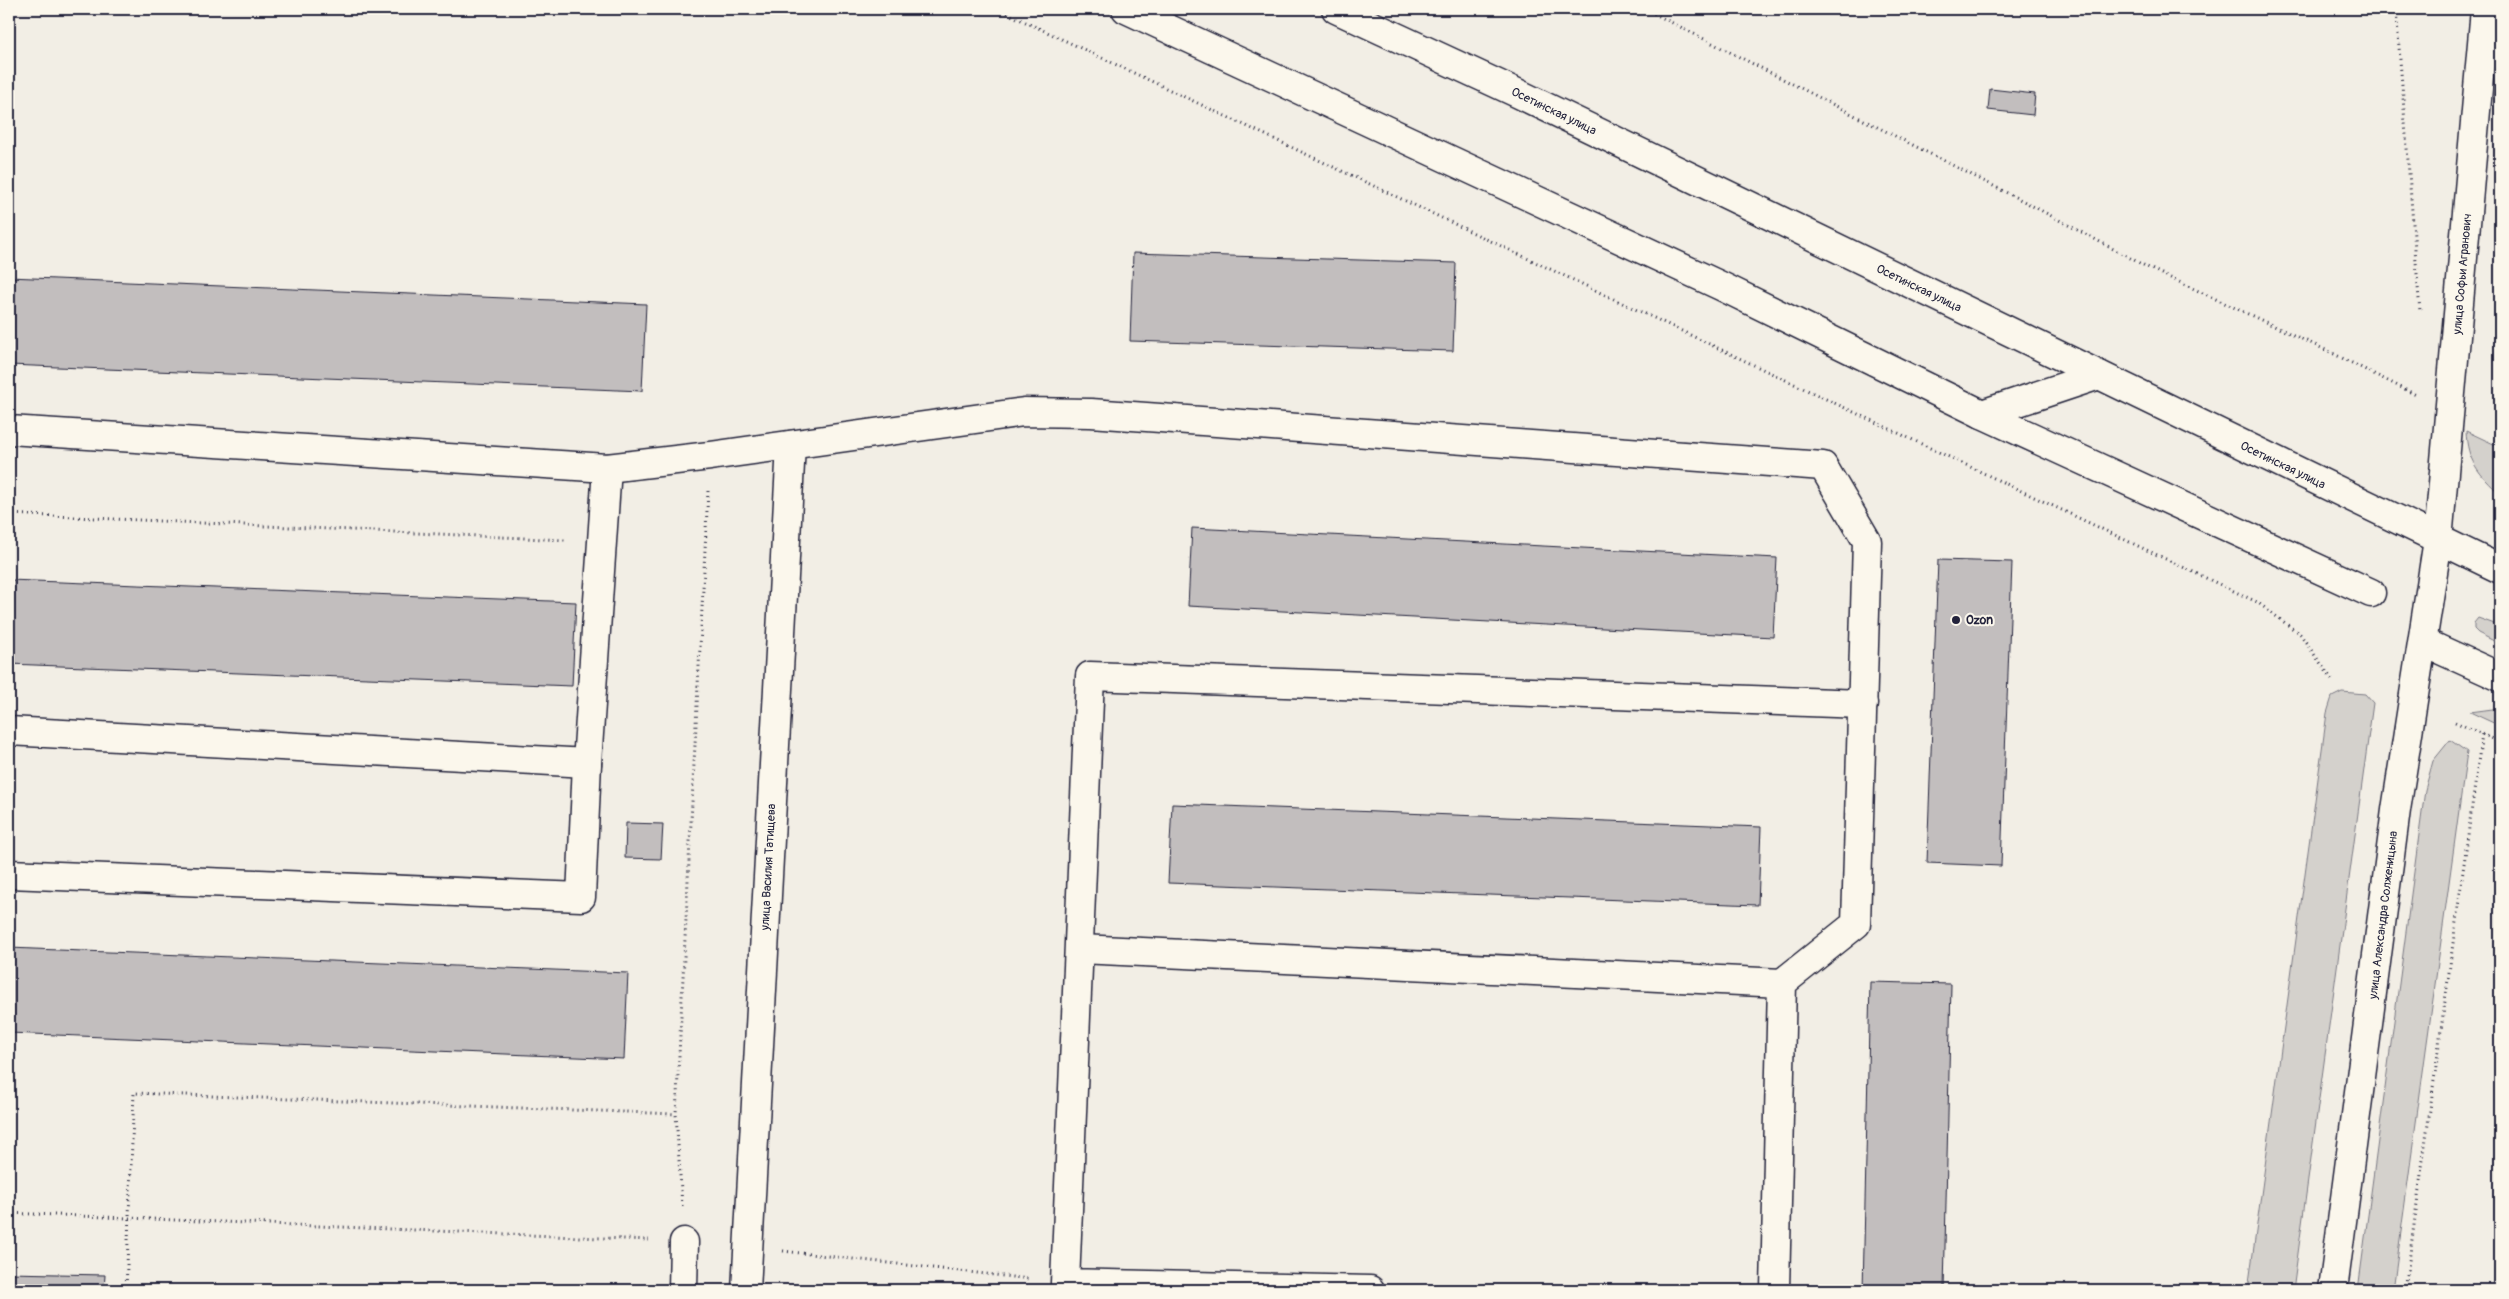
<svg xmlns="http://www.w3.org/2000/svg" width="2509" height="1299" font-family="Pangolin,sans-serif">
  <rect width="100%" height="100%" fill="#f2eee5"/>
  <filter id="ink" filterUnits="userSpaceOnUse"><feTurbulence type="fractalNoise" baseFrequency=".02" numOctaves="2"/><feDisplacementMap in="SourceGraphic" scale="10" xChannelSelector="R" yChannelSelector="G"/><feConvolveMatrix kernelMatrix="1 2 1 2 8 2 1 2 1" color-interpolation-filters="sRGB"/></filter>
  <g filter="url(#ink)">
    <!-- green -->
    <g fill="#d4d1cc" stroke="#7b7a84">
      <path d="M2466 431 2500 447V494C2479 474 2467 461 2466 431Z"/>
      <path d="M2478 618 2500 626V644L2478 633 2474 629V623Z"/>
      <path d="M2342 692 2365 694 2373 703 2293 1290H2248L2327 713 2332 697Z"/>
      <path d="M2500 708V726L2470 712Z"/>
      <path d="M2450 740 2467 752 2393 1290H2358L2425 790 2433 761Z"/>
    </g>
    <!-- building -->
    <g fill="#c2bebe" stroke="#22223b">
      <path d="M1990 89 2035 94 2033 115 1988 110Z"/>
      <path d="M1133 253 1456 263 1453 351 1130 341Z"/>
      <path d="M9 277 646 304 642 391 9 365Z"/>
      <path d="M1192 528 1777 558 1773 637 1188 606Z"/>
      <path d="M1938 560 2012 562 2001 866 1927 863Z"/>
      <path d="M9 580 576 602 572 686 9 664Z"/>
      <path d="M1172 804 1761 827 1758 905 1168 883Z"/>
      <path d="M626 823 663 824 661 859 625 858Z"/>
      <path d="M9 948 628 973 624 1059 9 1033Z"/>
      <path d="M1870 982 1951 984 1944 1290H1863Z"/>
      <path d="M9 1273 105 1275 104 1290H9Z"/>
    </g>
    <g fill="none" stroke-linecap="round" stroke-linejoin="round">
      <!-- street casing -->
      <g stroke="#22223b" stroke-width="31">
        <g id="street">
          <path d="M1126 9 1721 286 1982 414 2371 593"/>
          <path d="M1336 9 1515 92 2500 569"/>
          <path d="M1982 414 2099 375"/>
          <path d="M9 430 607 468 710 456 1024 412 1091 413 1823 466 1867 541 1856 924 1782 983 1775 1290"/>
          <path d="M2423 642 2500 677"/>
          <path d="M9 731 587 763 607 468"/>
          <path d="M9 874 581 897 587 763"/>
          <path d="M1080 949 1782 983"/>
          <path d="M683 1290 684 1242"/>
          <path d="M746 1290 791 445"/>
          <path d="M1370 1290 1065 1283 1090 676 1863 704"/>
          <path d="M2333 1290 2396 810 2438 540 2485 9"/>
        </g>
      </g>
      <!-- path -->
      <g stroke="#22223b" stroke-width="3" stroke-dasharray="1 4" stroke-linecap="butt">
        <path d="M998 9 2257 602 2300 634 2333 681"/>
        <path d="M1645 9 2027 203 2149 268 2330 352 2416 395"/>
        <path d="M2396 9 2420 312"/>
        <path d="M9 514 566 540"/>
        <path d="M2455 722 2500 742"/>
        <path d="M682 1206 676 1114 708 491"/>
        <path d="M9 1213 649 1240"/>
        <path d="M783 1251 1030 1279"/>
        <path d="M126 1290 134 1093 676 1114"/>
        <path d="M2405 1290 2482 734"/>
      </g>
      <!-- street -->
      <use href="#street" stroke="#fbf7ec" stroke-width="28"/>
    </g>
  </g>
  <!-- markers -->
  <circle fill="#22223b" stroke="#fbf7ec" stroke-width="2" cx="1956" cy="620" r="5"/>
  <g text-anchor="middle" stroke-width="4" stroke-linejoin="round" paint-order="stroke">
    <!-- street labels -->
    <g font-size="12" fill="#22223b" stroke="#fbf7ec">
      <text transform="translate(1554 111) rotate(26)" y="4">Осетинская улица</text>
      <text transform="translate(2462 274) rotate(-85)" y="4">улица Софьи Агранович</text>
      <text transform="translate(1919 288) rotate(26)" y="4">Осетинская улица</text>
      <text transform="translate(2283 465) rotate(26)" y="4">Осетинская улица</text>
      <text transform="translate(768 867) rotate(-87)" y="4">улица Василия Татищева</text>
      <text transform="translate(2383 915) rotate(-83)" y="4">улица Александра Солженицына</text>
    </g>
    <!-- poi labels -->
    <g font-size="12" font-weight="bold" fill="#22223b" stroke="#fbf7ec" text-anchor="start">
      <text x="1966" y="624">Ozon</text>
    </g>
  </g>
  <!-- margin -->
  <rect width="2509" height="1299" fill="none" stroke="#fbf7ec" stroke-width="30"/>
  <rect x="15" y="15" width="2479" height="1269" fill="none" stroke="#22223b" stroke-width="2" filter="url(#ink)"/>
</svg>
